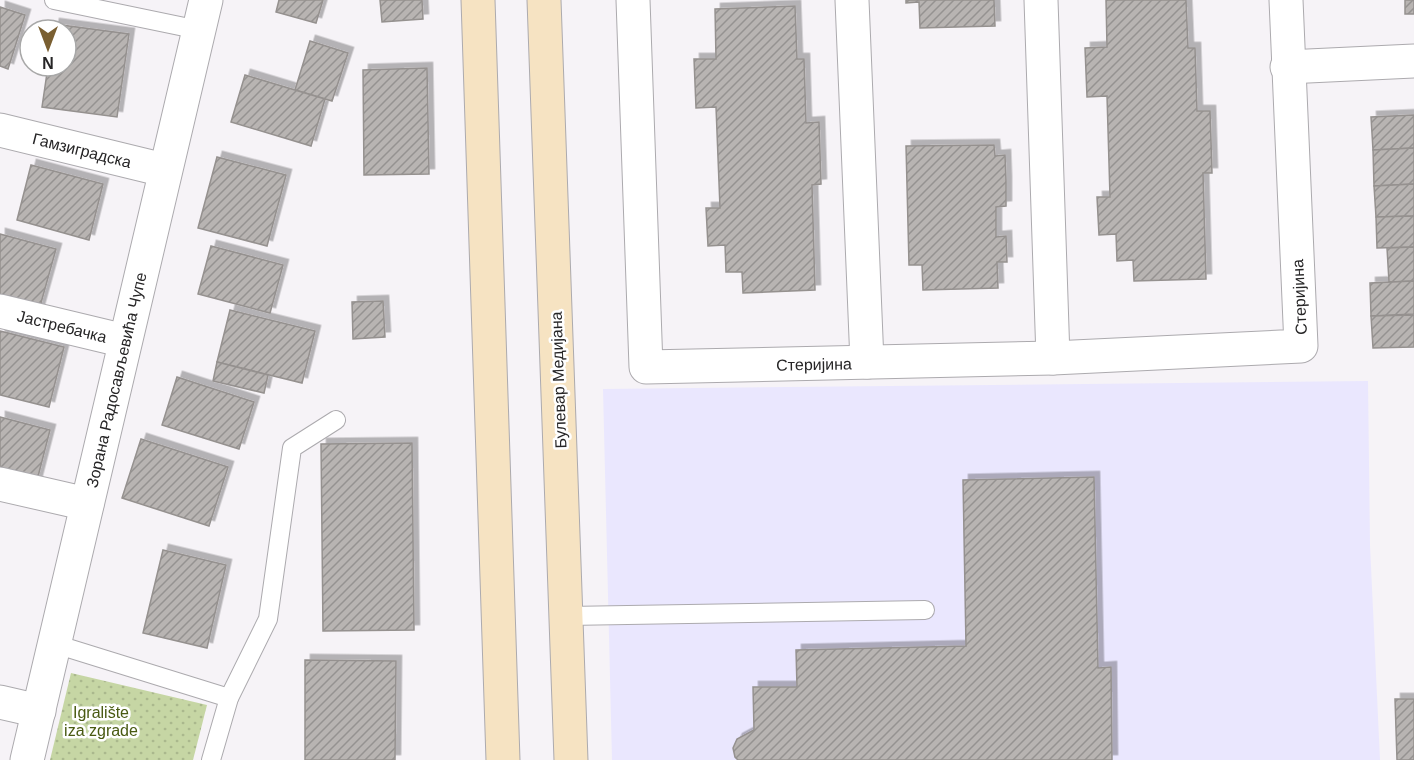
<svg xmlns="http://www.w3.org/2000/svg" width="1414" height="760" font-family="Arial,sans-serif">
  <defs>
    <pattern id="park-dots" width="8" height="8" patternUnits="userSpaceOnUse" patternTransform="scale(1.5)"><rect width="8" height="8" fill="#c6d6a4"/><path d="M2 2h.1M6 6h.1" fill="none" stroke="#aab88d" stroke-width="1.8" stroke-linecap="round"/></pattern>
    <pattern id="building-hatch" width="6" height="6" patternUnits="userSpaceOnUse" patternTransform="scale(1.5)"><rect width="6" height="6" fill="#b8b4b2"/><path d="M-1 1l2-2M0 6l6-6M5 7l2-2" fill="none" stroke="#959291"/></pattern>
    <filter id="shadow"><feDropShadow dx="5.5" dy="-5.5" stdDeviation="0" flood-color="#0004"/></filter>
  </defs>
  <rect width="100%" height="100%" fill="#f6f3f7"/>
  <!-- education -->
  <path fill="#eae7fe" d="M1368 381 1370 545 1380 760H612L603 389Z"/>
  <!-- park -->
  <path fill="url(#park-dots)" d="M71 673 207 705 193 760H50Z"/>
  <!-- building -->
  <g fill="url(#building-hatch)" stroke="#95918f" stroke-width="1.5" filter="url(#shadow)">
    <path d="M279 0H323L316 23 276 12Z"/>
    <path d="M380 0H422L423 19 382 22Z"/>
    <path d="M906 0H994L995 26 920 28 919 2 906 3Z"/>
    <path d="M1106 0H1186L1188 48H1195L1197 111H1210L1212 173H1203L1206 279 1134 281 1133 260 1117 261 1116 234 1099 235 1097 197H1110L1107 96 1087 97 1085 48 1107 47Z"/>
    <rect x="1405" y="0" width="9" height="14"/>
    <path d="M795 6 797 59H804L806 123 819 122 821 184 812 185 815 290 743 293 742 272H726L725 245 708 246 706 208H720L716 107 696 108 694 59H716L715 9Z"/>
    <path d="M0 7 25 15 8 69 0 66Z"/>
    <path d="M54 24 129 34 117 117 42 107 48 66H66V30H53Z"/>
    <path d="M310 41 348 53 332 101 295 90Z"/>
    <path d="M427 68 429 174 364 175 363 70Z"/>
    <path d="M245 75 325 99 311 146 231 122Z"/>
    <path d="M1414 115V148L1373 150 1371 117Z"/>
    <path d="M994 145 995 156 1005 155 1006 181V206L996 207V237L1006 236 1007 262H997L998 288 923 290 922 265H909L906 146Z"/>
    <path d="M1414 148V184L1374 186 1373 150Z"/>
    <path d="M217 157 286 175 267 246 198 228Z"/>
    <path d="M31 165 103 184 89 240 17 220Z"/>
    <path d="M1414 184V216L1376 217 1374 186Z"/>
    <path d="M1414 216V247L1377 248 1376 217Z"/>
    <path d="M0 234 56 249 39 310 0 299Z"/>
    <path d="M211 246 283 265 270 313 198 294Z"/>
    <path d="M1414 247V281L1389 282 1387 248Z"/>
    <path d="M1414 281V314L1371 316 1370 283Z"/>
    <path d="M383 301 385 337 353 339 352 302Z"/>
    <path d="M230 310 315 331 302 383 217 362Z"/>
    <path d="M1414 315V347L1373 348 1371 316Z"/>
    <path d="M0 331 64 347 49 407 0 395Z"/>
    <path d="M217 362 268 375 264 393 213 381Z"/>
    <path d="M177 377 254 402 239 449 162 425Z"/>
    <path d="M0 417 50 430 35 488 0 479Z"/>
    <path d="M141 439 228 467 209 526 122 498Z"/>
    <path d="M412 443 414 630 323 631 321 444Z"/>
    <path d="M1094 477 1098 668 1111 667 1112 760H738L735 757 733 748 737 739 754 730 753 687H797L796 650 966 646 963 480Z"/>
    <path d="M163 550 226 565 207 648 143 633Z"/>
    <path d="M305 660 396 661 395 760H305Z"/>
    <path d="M1395 699H1414V760H1397Z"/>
  </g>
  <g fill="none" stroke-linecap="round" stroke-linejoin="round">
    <!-- service casing -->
    <g stroke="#acaaae" stroke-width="20">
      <g id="service">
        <path d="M54 0 199 30"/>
        <path d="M567 616 925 610"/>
        <path d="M55 644 229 698"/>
        <path d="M211 760 229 698 268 619 292 448 336 420"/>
      </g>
    </g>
    <!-- minor casing -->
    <g stroke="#acaaae" stroke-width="35">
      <g id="minor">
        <path d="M633 0 646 367 1053 358 1301 346 1286 0"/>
        <path d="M852 0 867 362"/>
        <path d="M1041 0 1053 358"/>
        <path d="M1287 67 1414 61"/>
        <path d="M0 130 164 170"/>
        <path d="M0 311 125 341"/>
        <path d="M0 484 87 504"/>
        <path d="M0 702 39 711"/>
        <path d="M27 760 206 0"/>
      </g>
    </g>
    <!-- secondary casing -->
    <g stroke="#acaaae" stroke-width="35">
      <g id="secondary">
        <path d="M478 0 503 760"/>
        <path d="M544 0 571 760"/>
      </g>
    </g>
    <!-- service -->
    <use href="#service" stroke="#fff" stroke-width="18"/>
    <!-- minor -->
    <use href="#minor" stroke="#fff" stroke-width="33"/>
    <!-- secondary -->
    <use href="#secondary" stroke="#f6e3c2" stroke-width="33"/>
  </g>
  <g text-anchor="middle" stroke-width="5" stroke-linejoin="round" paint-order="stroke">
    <!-- street labels -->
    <g font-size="16" fill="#262526" stroke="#fff">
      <text transform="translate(82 150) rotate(14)" y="6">Гамзиградска</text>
      <text transform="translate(1299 297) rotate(-93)" y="6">Стеријина</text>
      <text transform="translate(62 326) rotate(14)" y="6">Јастребачка</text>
      <text transform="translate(814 364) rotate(-1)" y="6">Стеријина</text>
      <text transform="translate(116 380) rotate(-77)" y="6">Зорана Радосављевића Чупе</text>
      <text transform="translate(558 380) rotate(-92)" y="6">Булевар Медијана</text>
    </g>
    <!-- park labels -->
    <g font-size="16" fill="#495a12" stroke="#fff">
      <text x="101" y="718">Igralište<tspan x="101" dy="18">iza zgrade</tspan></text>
    </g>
  </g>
  <!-- north arrow -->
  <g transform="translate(48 48) rotate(180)"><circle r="28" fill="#ffffff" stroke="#a8a8a8" stroke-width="1.5"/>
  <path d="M0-4.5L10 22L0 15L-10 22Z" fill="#7a5f31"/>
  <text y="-9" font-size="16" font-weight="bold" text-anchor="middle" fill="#262526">N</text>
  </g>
</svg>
